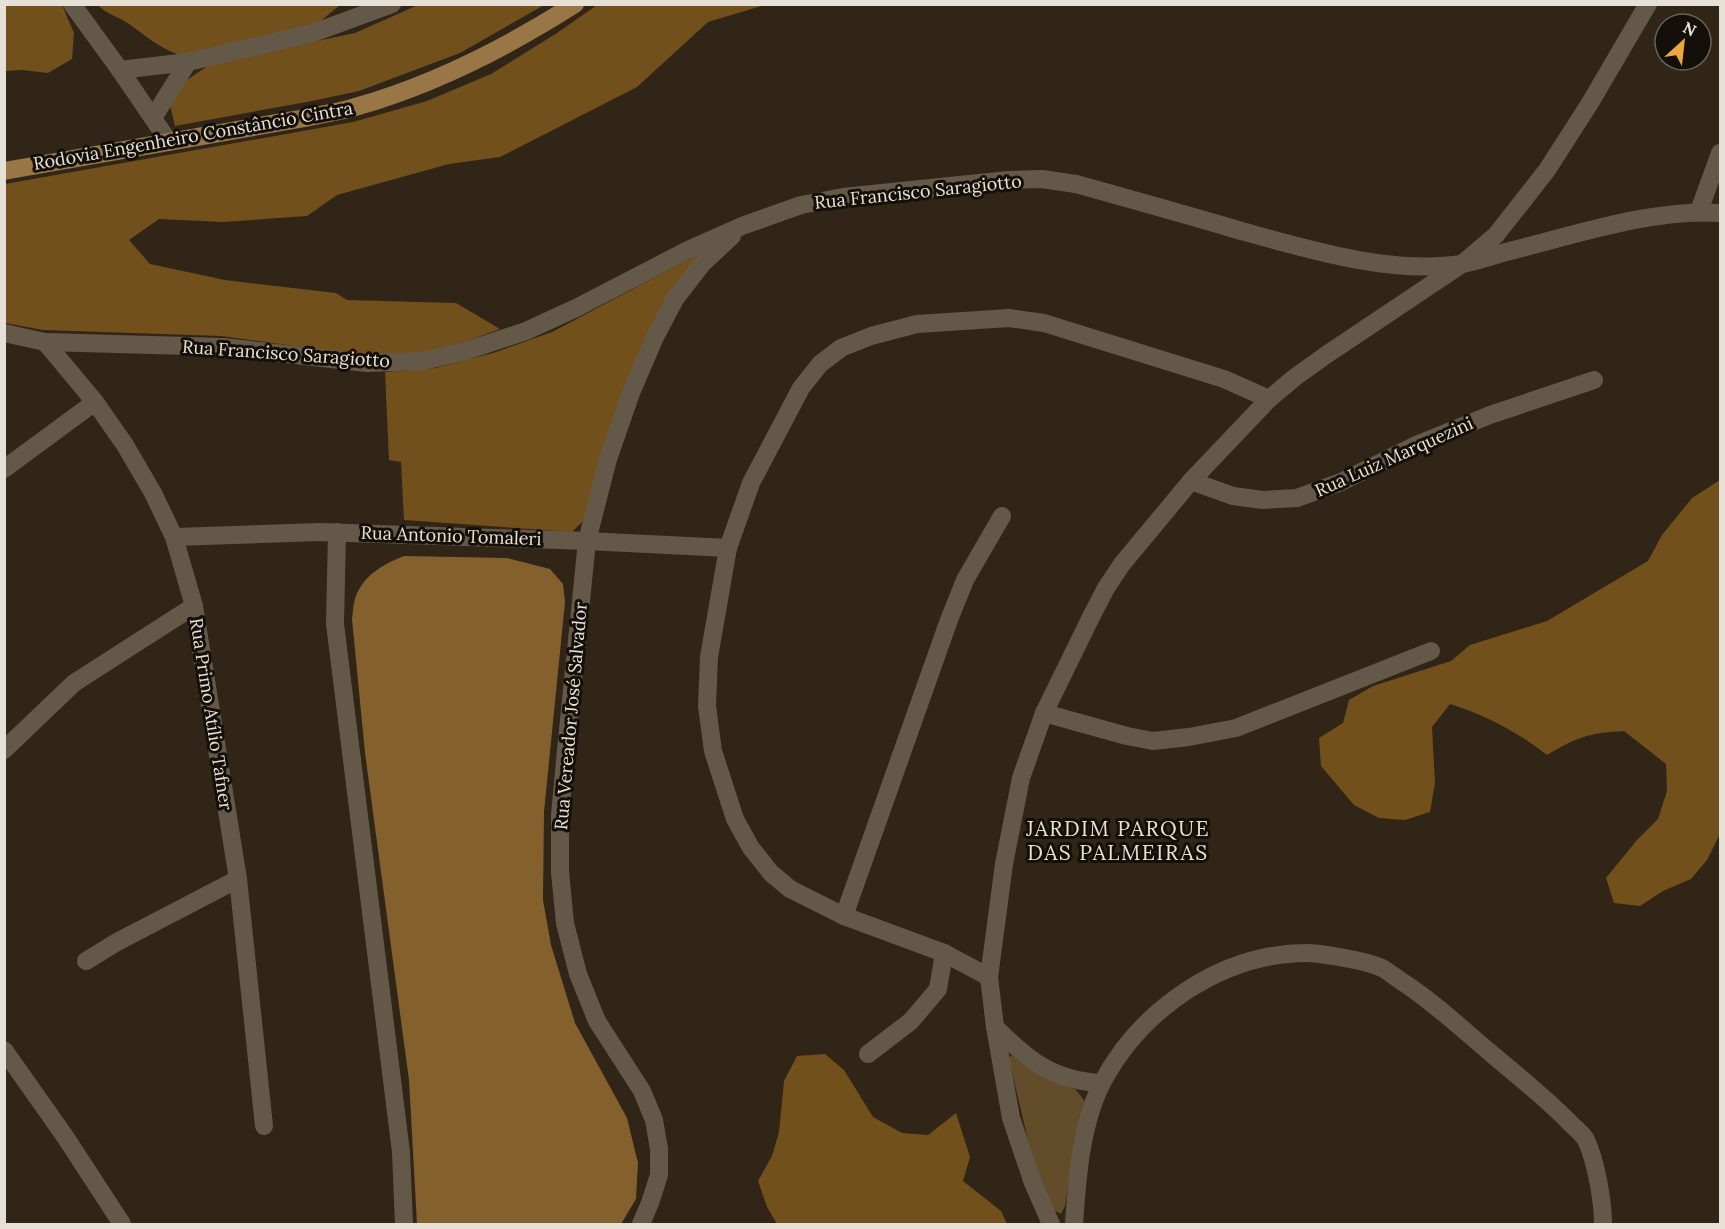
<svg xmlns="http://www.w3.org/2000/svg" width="1725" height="1229" font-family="Lora,serif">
  <rect width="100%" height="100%" fill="#302517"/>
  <!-- green -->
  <path fill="#634c2a" d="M1011 1055 1038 1073 1076 1090 1084 1100V1116L1070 1176 1065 1206 1061 1214 1052 1209 1040 1182 1027 1136 1009 1059Z"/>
  <!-- forest -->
  <g fill="#72501b">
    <path d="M5 4 62 5 74 33 72 59 48 73 22 70 5 71Z"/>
    <path d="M98 5H340L304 35 307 43 355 33 418 5H544L460 53 359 91 312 101 175 126 170 105 187 80 206 67C196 58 184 57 172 52 156 45 143 34 129 24 119 17 106 14 98 5Z"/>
    <path d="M597 5H765L708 22 637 87 500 157 449 164 337 195 307 216 223 222 159 219 129 240 150 264 225 280 336 293 347 300 456 303 500 329 438 352 376 357 221 336 43 330 5 323V184L353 122 427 101 491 74 557 33Z"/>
    <path d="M699 254 676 284 585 519 572 532 404 520 401 462 389 460 385 372 435 368 493 353 552 332Z"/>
    <path d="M1720 480V834L1707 860 1691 879 1663 891 1640 906 1614 903 1606 878 1637 840 1658 819 1667 791 1666 764 1624 731C1589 733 1577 737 1547 755 1518 732 1485 715 1450 704L1432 727 1435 783 1430 812 1405 820 1379 818 1354 805 1321 766 1319 738 1343 723 1349 700 1373 686 1451 661 1470 645 1547 621 1648 561 1662 535 1692 498Z"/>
    <path d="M825 1054 844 1070 873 1117 902 1133 928 1135 956 1113 970 1157 963 1181 1001 1211 1007 1224H777L767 1207 758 1181 772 1156 779 1132 784 1081 797 1056Z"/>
  </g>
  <!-- water -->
  <path fill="#83602c" d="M404 556 507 558 550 569 563 584 565 602 544 812 543 900 551 945 575 1023 627 1118 638 1163 636 1199 621 1224H417L409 1080 365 753 352 619C353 613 353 605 355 599 362 576 383 564 404 556Z"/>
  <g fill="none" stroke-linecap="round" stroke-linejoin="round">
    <!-- minor -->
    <g stroke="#645949" stroke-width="18">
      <path d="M72 4 120 70 169 142"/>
      <path d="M120 70 188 62 313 33 392 4"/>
      <path d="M153 118 188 62"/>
      <path d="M1699 211 1720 153"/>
      <path d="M4 333 45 342 223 347 367 363 423 361 466 351 526 331 576 308 688 250 742 226 801 205 843 197 1008 180 1042 179 1076 184C1130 199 1184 214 1238 230 1306 249 1391 275 1462 264 1477 261 1492 256 1506 252 1571 236 1654 208 1720 213"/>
      <path d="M45 342 95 402 125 445 153 493 174 537 194 606 238 879 264 1126"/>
      <path d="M4 469 95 402"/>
      <path d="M1191 481 1233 496 1263 500 1297 498 1341 482 1416 445 1490 415 1594 380"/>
      <path d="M337 532 335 624 401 1152 404 1224"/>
      <path d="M174 537 319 532 587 541 728 548"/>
      <path d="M1044 713 1127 736 1153 741 1189 737 1236 728 1431 651"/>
      <path d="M4 750 74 683 194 606"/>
      <path d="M844 916 949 620 965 580 1002 516"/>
      <path d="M86 961 117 942 238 879"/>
      <path d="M989 977 944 953 844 916 790 889 771 873 751 848 735 819 713 751 707 706 709 657 728 548 751 483 801 388 820 364 841 348 871 336 917 324 1009 318 1044 323 1224 379 1269 399"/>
      <path d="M995 1027C1028 1060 1053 1081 1102 1083"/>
      <path d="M4 1050 66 1138 122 1224"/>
      <path d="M868 1054 911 1021 938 989 944 953"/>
      <path d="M641 1224 650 1203 659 1175V1149L654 1120 642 1091 597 1021 578 974 565 923 560 872V815L566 750 587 541 608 459 631 393 655 337 675 299 702 264 732 236"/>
      <path d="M1051 1224 1033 1183 1011 1118 995 1027 989 977 1004 864 1021 778 1044 713 1091 617 1106 588 1122 564 1191 481 1269 399 1294 378 1326 355 1462 264 1496 235 1547 170 1590 103 1648 4"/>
      <path d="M1074 1224C1077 1179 1081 1124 1102 1083 1141 1009 1222 953 1307 953 1316 953 1325 955 1334 956 1350 959 1367 961 1382 968 1389 972 1395 977 1401 981 1434 1002 1463 1030 1493 1055 1519 1077 1547 1099 1571 1124 1576 1129 1583 1134 1586 1140 1596 1161 1603 1201 1603 1224"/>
    </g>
    <!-- major -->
    <path stroke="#987645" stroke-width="18" d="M4 171 305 118C322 114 339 112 355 107 433 85 506 48 575 4"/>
  </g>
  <g text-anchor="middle" stroke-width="6" stroke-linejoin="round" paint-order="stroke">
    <!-- street labels -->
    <g font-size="18" fill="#e7e0d7" stroke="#140f09">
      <text transform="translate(193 136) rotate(-10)" y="6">Rodovia Engenheiro Constâncio Cintra</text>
      <text transform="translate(918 192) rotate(-6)" y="6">Rua Francisco Saragiotto</text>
      <text transform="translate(286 354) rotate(4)" y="6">Rua Francisco Saragiotto</text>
      <text transform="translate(1394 457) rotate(-24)" y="6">Rua Luiz Marquezini</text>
      <text transform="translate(451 536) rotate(2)" y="6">Rua Antonio Tomaleri</text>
      <text transform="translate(211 714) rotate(81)" y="6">Rua Primo Atílio Tafner</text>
      <text transform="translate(571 716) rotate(-85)" y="6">Rua Vereador José Salvador</text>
    </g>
    <!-- quarter labels -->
    <g font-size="21" letter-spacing="1.5" fill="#e7e0d7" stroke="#140f09">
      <text x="1118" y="836">JARDIM PARQUE<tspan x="1118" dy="24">DAS PALMEIRAS</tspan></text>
    </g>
  </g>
  <!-- border -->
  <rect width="1725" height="1229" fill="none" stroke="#e7e0d7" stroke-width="12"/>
  <!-- north arrow -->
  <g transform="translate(1683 42) rotate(27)"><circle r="28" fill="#140f09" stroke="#68635b" stroke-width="1.5"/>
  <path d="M0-4.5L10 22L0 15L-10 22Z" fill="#eda83b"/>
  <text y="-9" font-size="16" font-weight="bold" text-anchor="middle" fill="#e7e0d7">N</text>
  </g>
</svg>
